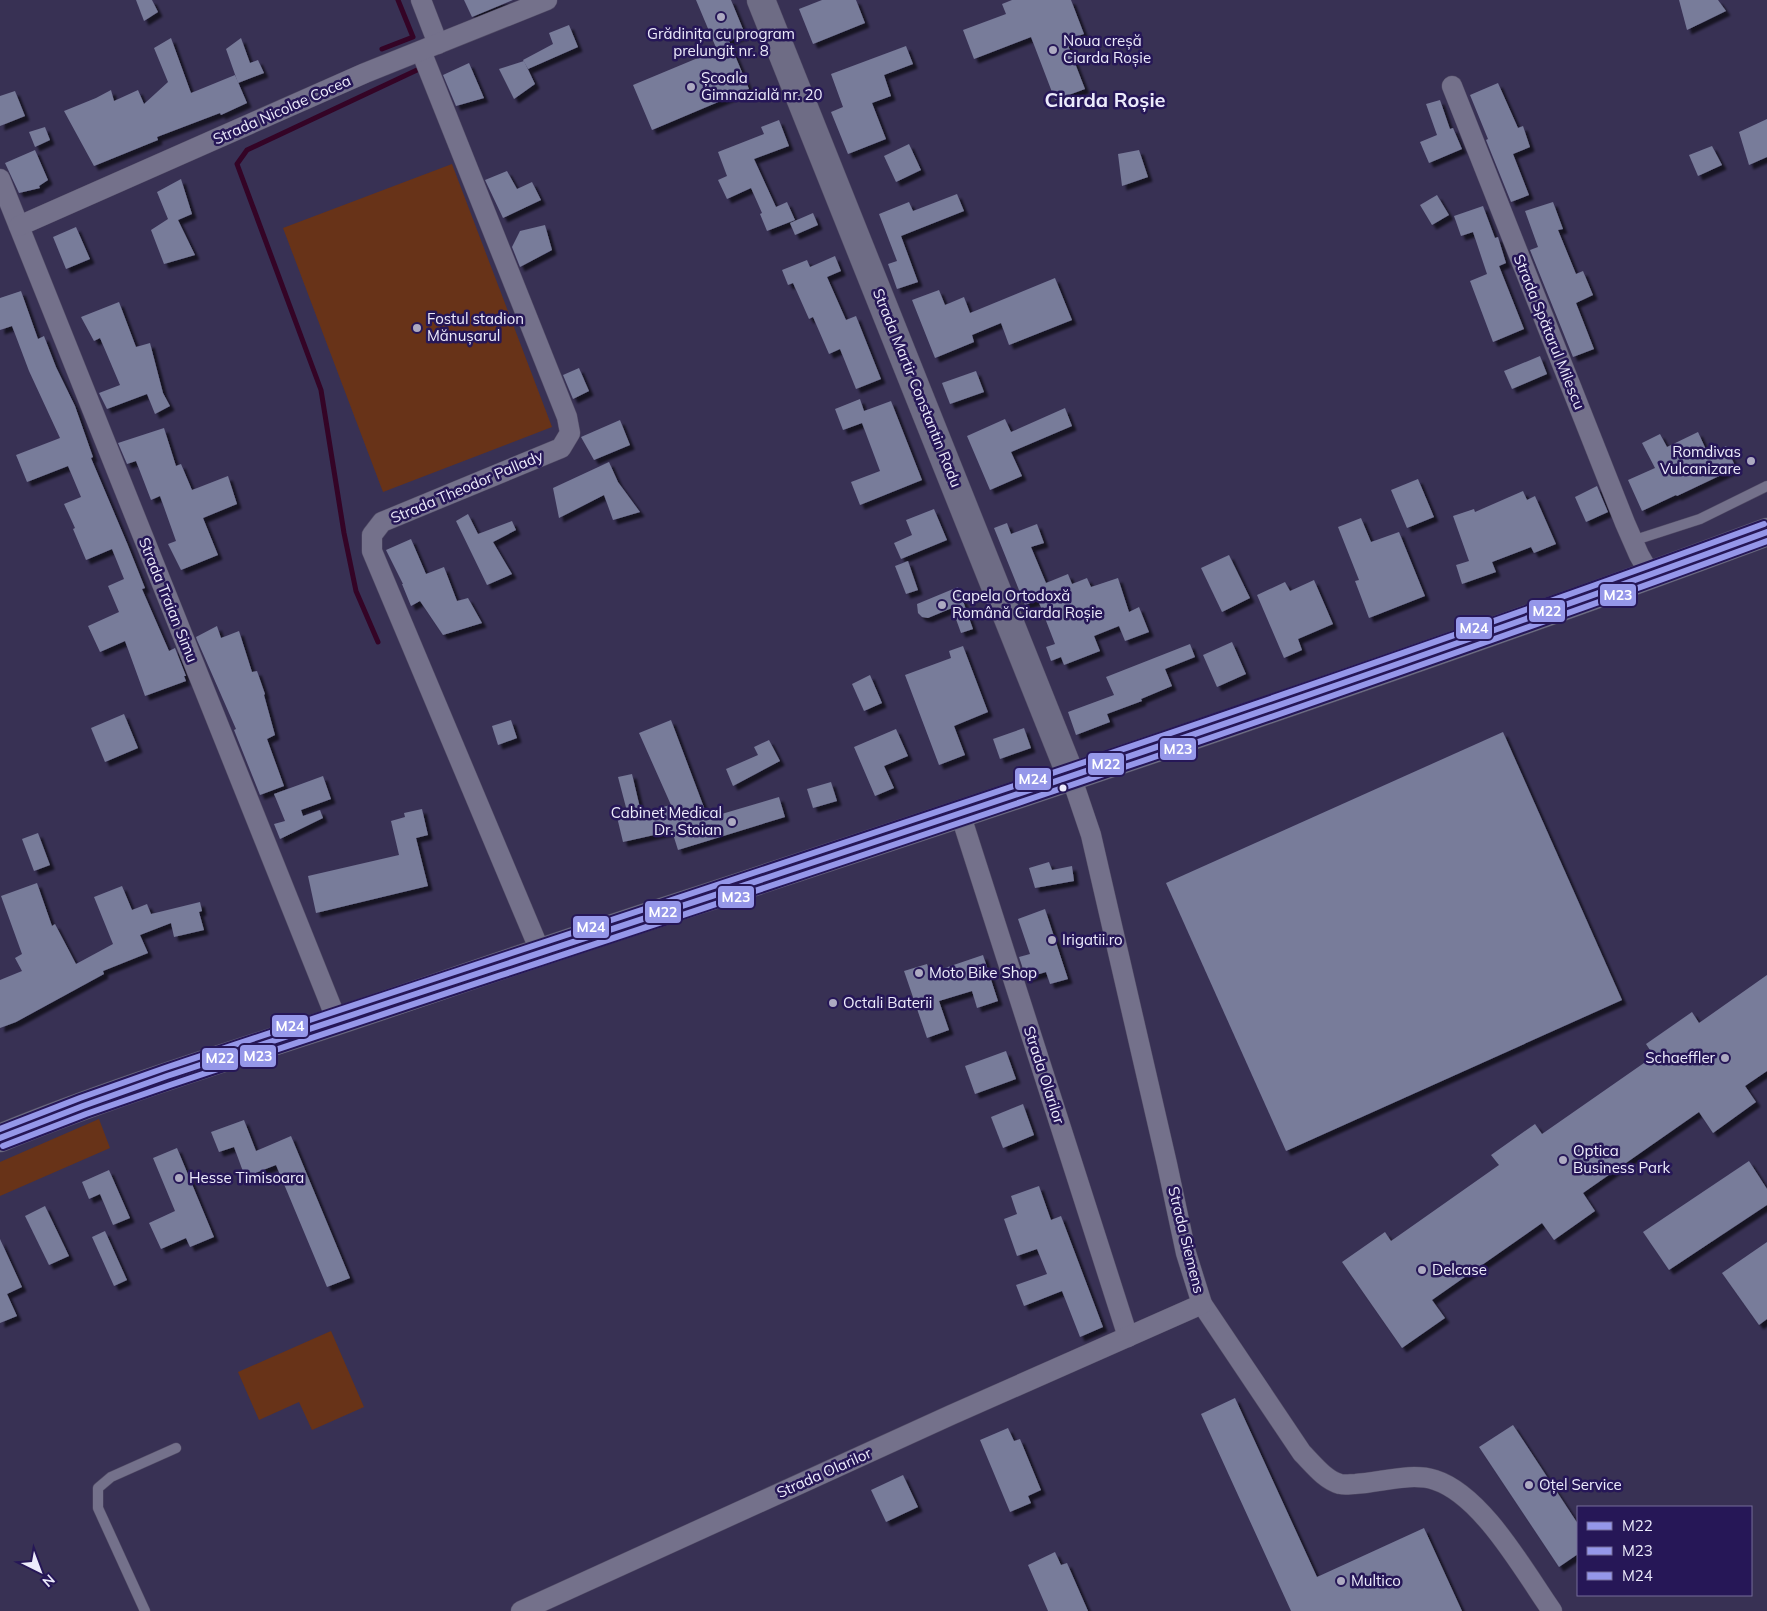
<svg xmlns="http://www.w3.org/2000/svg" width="1767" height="1611" font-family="Mulish,sans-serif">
  <defs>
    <filter id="shadow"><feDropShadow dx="4.5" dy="4.5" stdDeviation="1" flood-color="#0009"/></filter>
  </defs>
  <rect width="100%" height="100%" fill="#383154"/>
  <!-- grass -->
  <g fill="#683318">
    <path d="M452 164 552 427 383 492 283 228Z"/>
    <path d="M99 1119 110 1148 0 1196V1162Z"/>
    <path d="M331 1331 364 1407 312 1430 299 1402 259 1420 238 1372Z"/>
  </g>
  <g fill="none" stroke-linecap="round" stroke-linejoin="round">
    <!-- stream -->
    <g stroke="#340426" stroke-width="5">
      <path d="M382 49 413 37 398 0"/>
      <path d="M378 642 356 591 344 533 321 390 237 164 247 150 417 70"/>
    </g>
  </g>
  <!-- building -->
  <g fill="#787b9a" filter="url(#shadow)">
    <path d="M136 0H152L158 12 144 21Z"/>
    <path d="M464 0H513L472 17Z"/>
    <path d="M696 0H731L745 34 729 41 749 89 652 130 633 85 717 50Z"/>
    <path d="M822 0H856L865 23 813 44 799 9Z"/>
    <path d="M1012 0H1071L1084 34 1066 40 1085 89 1055 100 1031 37 974 59 963 30 1006 14 1002 4Z"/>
    <path d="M1679 0H1718L1726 11 1687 30Z"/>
    <path d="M569 25 578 47 528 69 523 60 553 44 549 33Z"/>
    <path d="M171 38 191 93 235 75 247 103 221 115 220 113 157 137 158 140 94 166 64 111 96 98 111 90 114 101 138 90 144 104 168 82 154 48Z"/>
    <path d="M241 38 250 63 258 60 264 73 238 83 226 49Z"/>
    <path d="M906 46 913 64 884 75 891 96 872 103 886 139 848 154 831 112 843 107 831 74Z"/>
    <path d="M524 61 535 84 514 99 499 69Z"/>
    <path d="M469 63 484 98 456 106 443 75Z"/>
    <path d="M1498 83 1518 128 1523 126 1530 147 1513 154 1529 195 1511 202 1486 140 1488 139 1470 95Z"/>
    <path d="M15 91 25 116 0 126V96Z"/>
    <path d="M1440 100 1450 129 1453 128 1462 149 1429 163 1420 142 1437 135 1426 104Z"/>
    <path d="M1767 119V157L1749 165 1739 132Z"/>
    <path d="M779 120 789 146 754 159 776 207 787 202 795 220 767 231 760 214 762 213 751 188 727 199 718 180 727 176 718 152 764 134 761 127Z"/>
    <path d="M45 127 50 140 35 147 29 132Z"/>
    <path d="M909 144 921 170 896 182 884 156Z"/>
    <path d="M1712 146 1722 165 1698 176 1689 155Z"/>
    <path d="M35 150 48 180 39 186 40 188 19 193 5 163Z"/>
    <path d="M1139 150 1148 177 1122 186 1118 154Z"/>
    <path d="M507 171 517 189 532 182 541 200 503 218 485 180Z"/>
    <path d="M181 179 192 214 178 220 195 255 164 264 151 230 168 219 157 192Z"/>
    <path d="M957 194 964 211 901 236 918 282 897 289 888 264 897 261 879 214 909 202 913 211Z"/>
    <path d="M1437 195 1449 215 1432 225 1420 205Z"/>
    <path d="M1553 202 1563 229 1558 230 1576 274 1583 271 1593 295 1576 303 1594 349 1573 357 1530 250 1538 247 1525 211Z"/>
    <path d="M1483 206 1495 238 1498 237 1506 263 1499 266 1524 329 1493 342 1470 281 1487 274 1473 232 1461 236 1454 216Z"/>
    <path d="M813 213 818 225 795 235 790 223Z"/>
    <path d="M545 225 552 250 520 267 512 247 520 231Z"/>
    <path d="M76 227 90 259 66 269 53 237Z"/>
    <path d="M835 256 841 271 827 277 846 320 856 316 881 379 856 389 840 349 829 354 813 317 809 319 793 283 788 285 782 270 807 260 810 267Z"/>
    <path d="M1055 278 1072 320 1009 345 1001 323 972 335 974 342 935 358 912 300 939 290 945 305 964 297 970 313Z"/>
    <path d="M21 291 38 339 44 336 56 367 75 406 93 457 91 458 127 543 145 588 142 589 169 651 175 648 186 676H184L186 681 145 696 125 641 100 652 88 626 119 612 108 586 124 579 112 549 86 560 73 529 75 528 64 504 81 497 68 466 27 482 16 455 60 438 29 371 12 326 0 330V298Z"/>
    <path d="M119 302 136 347 150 343 163 393 170 406 155 414 147 394 107 409 99 393 120 385 100 338 94 341 81 317Z"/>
    <path d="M1540 356 1547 374 1512 389 1504 371Z"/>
    <path d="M579 368 589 391 573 399 563 375Z"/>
    <path d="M976 371 984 392 950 404 942 383Z"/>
    <path d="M860 399 864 411 891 401 922 480 860 505 851 482 880 471 862 423 843 430 835 409Z"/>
    <path d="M1065 408 1072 426 1011 452 1022 476 990 490 967 436 1005 419 1011 432Z"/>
    <path d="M620 420 630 445 594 460 581 437Z"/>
    <path d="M164 428 176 466 181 464 192 490 228 476 237 504 203 518 218 555 181 570 168 544 176 541 160 496 151 500 136 461 127 464 118 443Z"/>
    <path d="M1698 432 1708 454 1726 446 1736 468 1677 496 1676 495 1642 511 1628 480 1655 468 1642 443 1660 434 1667 447Z"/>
    <path d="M609 462 618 482 640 512 613 520 604 495 559 518 553 488Z"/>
    <path d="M1418 479 1434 517 1407 528 1391 490Z"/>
    <path d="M1597 486 1608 512 1586 522 1575 497Z"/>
    <path d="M1523 491 1527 500 1535 496 1556 544 1534 553 1531 547 1492 562 1496 572 1462 584 1456 565 1469 561 1453 516 1474 509 1475 512Z"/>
    <path d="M934 509 947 540 901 559 894 543 912 535 906 520Z"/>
    <path d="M468 514 478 534 512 521 516 530 493 542 512 574 487 585 456 521Z"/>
    <path d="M1361 518 1371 542 1399 532 1425 596 1369 618 1355 581 1359 580 1338 527Z"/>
    <path d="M1007 523 1011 534 1037 524 1044 543 1031 547 1046 583 1068 574 1072 584 1087 578 1091 587 1118 578 1129 612 1139 607 1149 632 1125 641 1119 626 1094 636 1100 651 1064 665 1061 657 1051 661 1046 647 1055 644 1038 600 1025 605 994 528Z"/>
    <path d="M411 539 426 574 444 567 457 601 468 598 482 623 443 635 420 601 411 606 402 584H403L386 550Z"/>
    <path d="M1229 555 1250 598 1222 612 1201 568Z"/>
    <path d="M908 561 918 590 906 594 895 566Z"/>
    <path d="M1314 580 1333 624 1298 639 1302 650 1284 658 1257 595 1285 582 1290 591Z"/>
    <path d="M958 587 973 629 961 633 952 608 928 618 922 617 918 613 917 604Z"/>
    <path d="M217 626 221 638 239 631 252 672 257 671 265 694 264 695 275 735 267 739 284 786 260 795 234 730 236 729 197 640 196 637Z"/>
    <path d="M1232 642 1246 674 1217 687 1203 655Z"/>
    <path d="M1190 644 1195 657 1165 669 1172 686 1141 699 1142 701 1107 714 1110 722 1076 735 1068 712 1114 695 1106 677Z"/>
    <path d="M963 646 988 712 954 726 965 755 939 765 905 675 951 658 949 651Z"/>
    <path d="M870 675 882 703 864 711 852 684Z"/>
    <path d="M124 714 138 748 105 762 91 728Z"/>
    <path d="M511 720 517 738 498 745 492 726Z"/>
    <path d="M671 720 708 818 779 797 785 817 678 850 672 831 623 842 617 817 628 815 618 777 632 774 641 812 671 805 639 733Z"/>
    <path d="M1024 728 1031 748 1000 759 993 739Z"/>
    <path d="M896 729 908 756 884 766 894 788 875 796 854 747Z"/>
    <path d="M1503 732 1622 1000 1286 1151 1166 883Z"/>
    <path d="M769 740 780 761 733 786 726 769 758 755 754 747Z"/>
    <path d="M323 776 331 799 301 810 303 816 320 810 323 818 280 839 274 824 285 821 274 794Z"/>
    <path d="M831 782 837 801 813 808 807 789Z"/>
    <path d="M422 809 428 835 416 838 428 886 316 913 308 876 399 855 391 821 405 817 404 813Z"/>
    <path d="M38 833 50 865 34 871 22 839Z"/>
    <path d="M1049 862 1052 870 1072 866 1074 881 1035 888 1029 868Z"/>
    <path d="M37 883 52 926 55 924 76 964 113 944 94 897 122 886 132 910 147 904 151 914 200 902 202 911 199 912 204 930 174 937 171 923 140 935 148 953 103 971 104 974 16 1022 0 1028V980L22 971 15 958 22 954 1 896Z"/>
    <path d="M1045 909 1068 979 1050 984 1046 972 1026 978 1019 957 1030 954 1018 919Z"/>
    <path d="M983 955 998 1001 977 1008 972 991 939 1001 949 1030 927 1038 904 971 927 964 930 973Z"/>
    <path d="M1767 975V1071L1745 1086 1756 1102 1713 1133 1699 1112 1583 1193 1595 1211 1554 1240 1542 1223 1432 1300 1445 1318 1402 1348 1342 1262 1385 1232 1391 1241 1499 1165 1491 1155 1535 1124 1542 1134 1654 1056 1646 1044 1692 1012 1699 1023Z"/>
    <path d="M1006 1051 1016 1079 975 1094 965 1066Z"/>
    <path d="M1023 1104 1034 1135 1003 1148 991 1117Z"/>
    <path d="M244 1120 256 1151 291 1136 350 1278 327 1287 276 1165 245 1177 234 1147 219 1152 211 1132Z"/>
    <path d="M177 1148 214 1237 190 1247 186 1238 161 1249 149 1223 175 1211 153 1158Z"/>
    <path d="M1749 1161 1767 1189V1205L1669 1270 1643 1232Z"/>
    <path d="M109 1170 130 1218 113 1225 100 1194 89 1199 82 1182Z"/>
    <path d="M1039 1186 1051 1220 1061 1216 1103 1327 1080 1337 1062 1291 1024 1306 1016 1285 1047 1274 1037 1249 1017 1256 1004 1219 1017 1214 1011 1196Z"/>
    <path d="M45 1206 69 1256 49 1265 25 1216Z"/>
    <path d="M105 1231 127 1280 114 1286 92 1237Z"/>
    <path d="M0 1239 22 1287 7 1294 17 1316 0 1323Z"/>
    <path d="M1767 1242V1319L1759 1325 1722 1273Z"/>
    <path d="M1235 1398 1317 1577 1424 1528 1462 1611H1291L1201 1414Z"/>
    <path d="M1513 1425 1578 1524V1554L1559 1567 1479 1447Z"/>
    <path d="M1008 1428 1014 1441 1020 1439 1041 1490 1028 1496 1031 1503 1010 1512 980 1440Z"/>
    <path d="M903 1475 918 1507 886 1522 871 1490Z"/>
    <path d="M1055 1552 1061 1565 1067 1563 1088 1611H1048L1028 1565Z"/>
  </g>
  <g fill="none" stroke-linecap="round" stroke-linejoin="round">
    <!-- lane casing -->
    <g stroke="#524c66" stroke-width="11">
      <g id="lane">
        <path d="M1632 541 1700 519 1767 486"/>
        <path d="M145 1611 98 1508V1488L111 1477 176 1448"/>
      </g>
    </g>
    <!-- street casing -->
    <g stroke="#524c66" stroke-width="21">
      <g id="street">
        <path d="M421 0 438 44"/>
        <path d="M421 51 567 417 570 433 561 448 382 522 372 535V551L540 951"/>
        <path d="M1452 86 1625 523 1639 555 1651 576"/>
        <path d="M0 179 337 1021"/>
        <path d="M19 226 365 73 547 0"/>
        <path d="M1071 776 1091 835 1167 1164 1186 1253 1202 1304 1302 1453C1313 1464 1325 1480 1340 1484 1345 1485 1351 1484 1355 1484 1380 1483 1410 1472 1435 1480 1482 1495 1524 1571 1552 1611"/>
        <path d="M960 813 1128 1337"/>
        <path d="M521 1611 951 1415 1202 1304"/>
      </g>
    </g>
    <!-- secondary casing -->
    <g stroke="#524c66" stroke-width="29">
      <path id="secondary" d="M761 0 1071 776"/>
    </g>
    <!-- primary casing -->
    <g stroke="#524c66" stroke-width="29">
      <path id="primary" d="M0 1138C110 1093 224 1058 337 1021 459 980 580 938 702 899 1059 782 1415 663 1767 532"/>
    </g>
    <!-- lane -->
    <use href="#lane" stroke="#74718b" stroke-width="10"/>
    <!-- street -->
    <use href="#street" stroke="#74718b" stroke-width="20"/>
    <!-- secondary -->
    <use href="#secondary" stroke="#6e6c85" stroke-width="28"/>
    <!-- primary -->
    <use href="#primary" stroke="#6e6f85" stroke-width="28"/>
    <!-- bus-1 casing -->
    <g stroke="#261757" stroke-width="10">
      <path id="bus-1" d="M0 1138 83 1106 167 1076C702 899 1238 726 1767 532"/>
    </g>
    <!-- bus-2 casing -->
    <g stroke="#261757" stroke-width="10">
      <path id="bus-2" d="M3 1146 86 1114 170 1085C704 907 1239 735 1767 541"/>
    </g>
    <!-- bus-3 casing -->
    <g stroke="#261757" stroke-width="10">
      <path id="bus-3" d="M0 1129 80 1098 165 1068C699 890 1235 718 1764 524"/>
    </g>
    <!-- bus-1 -->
    <use href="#bus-1" stroke="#9597e9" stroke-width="6"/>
    <!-- bus-2 -->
    <use href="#bus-2" stroke="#9597e9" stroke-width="6"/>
    <!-- bus-3 -->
    <use href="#bus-3" stroke="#9597e9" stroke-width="6"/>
  </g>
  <!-- markers -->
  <g fill="#adaac1" stroke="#261757" stroke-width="2">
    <circle cx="721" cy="17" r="5"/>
    <circle cx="1053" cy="50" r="5"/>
    <circle cx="691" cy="87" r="5"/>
    <circle cx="417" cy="328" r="5"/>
    <circle cx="1751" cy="461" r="5"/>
    <circle cx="942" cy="605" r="5"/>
    <circle cx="732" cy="822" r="5"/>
    <circle cx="1052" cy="940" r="5"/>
    <circle cx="919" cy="973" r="5"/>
    <circle cx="833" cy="1003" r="5"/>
    <circle cx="1725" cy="1058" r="5"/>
    <circle cx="1563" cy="1160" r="5"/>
    <circle cx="179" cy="1178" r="5"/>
    <circle cx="1422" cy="1270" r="5"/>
    <circle cx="1529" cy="1485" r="5"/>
    <circle cx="1341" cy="1581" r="5"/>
  </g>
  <circle fill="#ecebfb" stroke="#261757" stroke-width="2" cx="1063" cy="788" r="4.5"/>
  <g text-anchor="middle" stroke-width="5" stroke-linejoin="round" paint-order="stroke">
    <!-- poi labels -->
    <g font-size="15" fill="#ecebfb" stroke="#261757" text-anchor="start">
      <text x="721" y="39" text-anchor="middle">Grădinița cu program<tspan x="721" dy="17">prelungit nr. 8</tspan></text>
      <text x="1063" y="46">Noua creșă<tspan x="1063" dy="17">Ciarda Roșie</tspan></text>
      <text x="701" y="83">Școala<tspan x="701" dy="17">Gimnazială nr. 20</tspan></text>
      <text x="427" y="324">Fostul stadion<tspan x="427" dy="17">Mănușarul</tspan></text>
      <text x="1741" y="457" text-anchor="end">Romdivas<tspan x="1741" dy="17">Vulcanizare</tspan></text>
      <text x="952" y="601">Capela Ortodoxă<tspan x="952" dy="17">Română Ciarda Roșie</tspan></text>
      <text x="722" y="818" text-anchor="end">Cabinet Medical<tspan x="722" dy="17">Dr. Stoian</tspan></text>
      <text x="1062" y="945">Irigatii.ro</text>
      <text x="929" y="978">Moto Bike Shop</text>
      <text x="843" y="1008">Octali Baterii</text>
      <text x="1715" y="1063" text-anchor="end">Schaeffler</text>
      <text x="1573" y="1156">Optica<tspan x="1573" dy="17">Business Park</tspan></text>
      <text x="189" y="1183">Hesse Timisoara</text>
      <text x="1432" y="1275">Delcase</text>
      <text x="1539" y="1490">Oțel Service</text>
      <text x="1351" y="1586">Multico</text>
    </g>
    <!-- street labels -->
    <g font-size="15" fill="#ecebfb" stroke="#261757">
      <text transform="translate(282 110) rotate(-24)" y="5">Strada Nicolae Cocea</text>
      <text transform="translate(1549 332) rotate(68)" y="5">Strada Spătarul Milescu</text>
      <text transform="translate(917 388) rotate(68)" y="5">Strada Martir Constantin Radu</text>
      <text transform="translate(467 487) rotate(-23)" y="5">Strada Theodor Pallady</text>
      <text transform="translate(168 600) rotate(68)" y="5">Strada Traian Simu</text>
      <text transform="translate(1044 1075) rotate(72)" y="5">Strada Olarilor</text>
      <text transform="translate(1186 1240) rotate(76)" y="5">Strada Siemens</text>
      <text transform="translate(824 1473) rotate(-24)" y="5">Strada Olarilor</text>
    </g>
    <!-- district labels -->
    <g font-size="20" font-weight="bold" fill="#ecebfb" stroke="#261757">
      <text x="1105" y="107">Ciarda Roșie</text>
    </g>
  </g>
  <g stroke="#261757" stroke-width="2">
    <rect x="1599" y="583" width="38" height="24" rx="5" fill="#9597e9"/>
    <rect x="1528" y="599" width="38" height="24" rx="5" fill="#9597e9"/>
    <rect x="1455" y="616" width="38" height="24" rx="5" fill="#9597e9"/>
    <rect x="1159" y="737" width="38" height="24" rx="5" fill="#9597e9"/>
    <rect x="1087" y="752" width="38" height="24" rx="5" fill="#9597e9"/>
    <rect x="1014" y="767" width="38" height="24" rx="5" fill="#9597e9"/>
    <rect x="717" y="885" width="38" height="24" rx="5" fill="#9597e9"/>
    <rect x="644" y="900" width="38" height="24" rx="5" fill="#9597e9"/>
    <rect x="572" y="915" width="38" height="24" rx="5" fill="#9597e9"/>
    <rect x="271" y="1014" width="38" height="24" rx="5" fill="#9597e9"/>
    <rect x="239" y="1044" width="38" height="24" rx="5" fill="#9597e9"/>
    <rect x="201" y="1047" width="38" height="24" rx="5" fill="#9597e9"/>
  </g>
  <g font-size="14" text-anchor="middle" font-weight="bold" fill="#fff">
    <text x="1618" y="600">M23</text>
    <text x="1547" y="616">M22</text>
    <text x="1474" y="633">M24</text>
    <text x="1178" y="754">M23</text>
    <text x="1106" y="769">M22</text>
    <text x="1033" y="784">M24</text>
    <text x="736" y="902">M23</text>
    <text x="663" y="917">M22</text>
    <text x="591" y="932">M24</text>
    <text x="290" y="1031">M24</text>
    <text x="258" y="1061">M23</text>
    <text x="220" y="1063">M22</text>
  </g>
  <!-- legend -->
  <rect x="1577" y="1506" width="175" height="90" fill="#261757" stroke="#756c99"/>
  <rect x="1587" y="1522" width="25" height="8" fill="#9597e9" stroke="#756c99"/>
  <text x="1622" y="1531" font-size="15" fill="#ecebfb">M22</text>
  <rect x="1587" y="1547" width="25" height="8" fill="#9597e9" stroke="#756c99"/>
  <text x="1622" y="1556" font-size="15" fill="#ecebfb">M23</text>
  <rect x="1587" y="1572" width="25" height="8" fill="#9597e9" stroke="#756c99"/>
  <text x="1622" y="1581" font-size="15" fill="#ecebfb">M24</text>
  <!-- north arrow -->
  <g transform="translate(40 1571) rotate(138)" stroke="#261757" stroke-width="4" paint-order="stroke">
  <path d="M0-4L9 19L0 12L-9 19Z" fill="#ecebfb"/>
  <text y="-8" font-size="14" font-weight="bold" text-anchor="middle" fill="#ecebfb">N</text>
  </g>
</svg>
